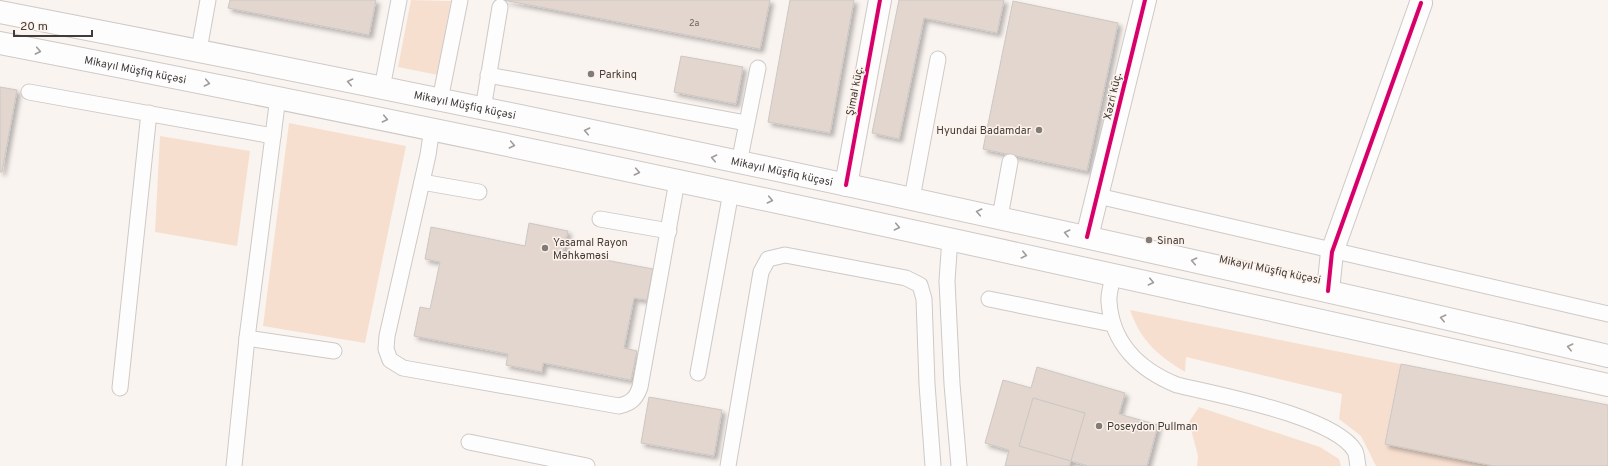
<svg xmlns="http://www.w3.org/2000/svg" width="1608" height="466" font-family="Overpass,sans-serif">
  <defs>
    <filter id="shadow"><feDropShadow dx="3.5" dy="3.5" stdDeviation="2" flood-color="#0004"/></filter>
  </defs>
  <rect width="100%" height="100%" fill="#faf4f0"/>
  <!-- green -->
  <g fill="#f7dfd0">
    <path d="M411 0 451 1 438 75 398 67Z"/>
    <path d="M289 123 406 146 365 343 263 326Z"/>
    <path d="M160 136 250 151 237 246 155 232Z"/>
    <path d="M1130 310 1401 364 1385 444 1494 466H1376L1361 436 1339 419 1342 394 1186 357 1185 372C1157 355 1141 341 1130 310Z"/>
    <path d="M1199 407 1320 447 1339 459 1341 466H1197L1198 456 1189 422Z"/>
  </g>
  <!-- building -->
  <g fill="#e2d6ce" stroke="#ccc7c4" filter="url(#shadow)">
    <path d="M230 0H376L369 35 228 8Z"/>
    <path d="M503 0H770L760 49Z"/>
    <path d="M790 0H854L830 133 768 122Z"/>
    <path d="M899 0H1004L997 33 924 18 899 139 872 133Z"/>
    <path d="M1013 1 1118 23 1087 171 983 149Z"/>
    <path d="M681 56 743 67 736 104 674 92Z"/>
    <path d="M0 87 17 90 2 172H0Z"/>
    <path d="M529 223 568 231 563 252 653 269 647 300 634 298 624 348 637 351 631 380 543 363 542 372 506 365 508 354 414 336 420 307 430 309 440 262 425 259 431 227 525 246Z"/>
    <path d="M1401 364 1608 405V466H1494L1385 444Z"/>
    <path d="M1037 367 1125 393 1119 414 1158 425 1147 466H1088L1071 461 1069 466H1005L1009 450 985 443 1003 380 1031 388Z"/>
    <path d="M649 397 722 410 714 456 641 443Z"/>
    <path d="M1033 398 1085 413 1071 461 1019 446Z"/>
  </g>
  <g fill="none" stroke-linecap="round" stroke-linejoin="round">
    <!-- lane casing -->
    <g stroke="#cec9c6" stroke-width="17">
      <g id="lane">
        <path d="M199 50 208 0"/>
        <path d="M488 75 746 123"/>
        <path d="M382 88 399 0"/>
        <path d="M29 92 273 136"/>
        <path d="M440 100 460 0"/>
        <path d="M483 109 500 7"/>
        <path d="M432 128 428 155 387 336 386 349 390 360 403 368 619 406C631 403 636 399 640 387L677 181"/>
        <path d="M739 163 758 68"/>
        <path d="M422 182 479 192"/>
        <path d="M1098 196 1608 314"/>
        <path d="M912 198 938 59"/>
        <path d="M1000 217 1010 162"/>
        <path d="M600 219 669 231"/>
        <path d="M950 238 947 281 952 384 959 466"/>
        <path d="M1114 274C1112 283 1108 293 1109 302 1112 344 1140 370 1177 385 1218 395 1334 416 1355 451 1357 455 1357 462 1358 466"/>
        <path d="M989 299 1112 324"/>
        <path d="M247 338 334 351"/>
        <path d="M698 373 731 192"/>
        <path d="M120 388 149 113"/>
        <path d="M469 442 587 466"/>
        <path d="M234 466 247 338 278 97"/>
        <path d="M728 466 761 272 768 259 785 255 906 278 920 285 924 299 927 384 933 466"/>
      </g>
    </g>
    <!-- street casing -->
    <g stroke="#cec9c6" stroke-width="24">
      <g id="street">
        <path d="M846 185 880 0"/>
        <path d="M1087 237 1145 0"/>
        <path d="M1328 291 1332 252 1421 3"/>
      </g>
    </g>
    <!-- primary casing -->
    <g stroke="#cec9c6" stroke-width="24">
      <g id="primary">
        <path id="s1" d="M0 12C538 116 1074 231 1608 356"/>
        <path id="s2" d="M0 43C538 147 1073 265 1608 385"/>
      </g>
    </g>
    <!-- lane -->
    <use href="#lane" stroke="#fefdfd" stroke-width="15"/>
    <!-- street -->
    <use href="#street" stroke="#fefdfd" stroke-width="22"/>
    <!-- primary -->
    <use href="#primary" stroke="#fefdfd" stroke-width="22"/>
    <!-- cycleway casing -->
    <g stroke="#fef3ec" stroke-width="6">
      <g id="cycleway">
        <path d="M846 185 880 0"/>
        <path d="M1087 237 1145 0"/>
        <path d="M1328 291 1332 252 1421 3"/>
      </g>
    </g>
    <!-- cycleway -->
    <use href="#cycleway" stroke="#d6006c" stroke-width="4"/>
  </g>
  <!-- one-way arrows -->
  <defs><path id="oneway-chevron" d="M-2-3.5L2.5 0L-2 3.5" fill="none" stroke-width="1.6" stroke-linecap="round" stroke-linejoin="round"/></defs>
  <g stroke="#a09c9b">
    <use href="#oneway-chevron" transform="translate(38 51) rotate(11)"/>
    <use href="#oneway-chevron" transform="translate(350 82) rotate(-168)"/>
    <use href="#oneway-chevron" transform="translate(207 83) rotate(11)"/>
    <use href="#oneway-chevron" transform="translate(385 119) rotate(12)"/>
    <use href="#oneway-chevron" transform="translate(587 131) rotate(-168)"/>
    <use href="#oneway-chevron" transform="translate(512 145) rotate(12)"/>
    <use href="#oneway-chevron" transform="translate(714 158) rotate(-168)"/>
    <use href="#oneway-chevron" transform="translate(637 172) rotate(12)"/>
    <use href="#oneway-chevron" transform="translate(770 200) rotate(12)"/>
    <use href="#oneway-chevron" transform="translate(979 212) rotate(-168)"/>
    <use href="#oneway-chevron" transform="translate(897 227) rotate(12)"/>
    <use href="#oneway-chevron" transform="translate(1067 233) rotate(-167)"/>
    <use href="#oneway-chevron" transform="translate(1024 255) rotate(13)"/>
    <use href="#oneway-chevron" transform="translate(1194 261) rotate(-168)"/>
    <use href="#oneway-chevron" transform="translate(1151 282) rotate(13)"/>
    <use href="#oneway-chevron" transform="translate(1443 318) rotate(-167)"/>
    <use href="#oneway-chevron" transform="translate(1570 347) rotate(-167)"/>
  </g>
  <!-- markers -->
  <g fill="#827c79" stroke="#fef3ec" stroke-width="1.5">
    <circle cx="591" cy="74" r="4"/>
    <circle cx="1039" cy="130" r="4"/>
    <circle cx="1149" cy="240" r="4"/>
    <circle cx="545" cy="248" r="4"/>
    <circle cx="1099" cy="426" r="4"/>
  </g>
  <g text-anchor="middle" stroke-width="3" stroke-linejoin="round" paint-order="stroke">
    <!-- number labels -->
    <g font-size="9" fill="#69625e">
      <text x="694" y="26">2a</text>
    </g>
    <!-- street labels -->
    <g font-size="11" fill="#413c39" stroke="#fef3ec">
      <text dy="4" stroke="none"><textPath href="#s2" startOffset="138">Mikayıl Müşfiq küçəsi</textPath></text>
      <text transform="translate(854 91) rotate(-79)" y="4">Şimal küç.</text>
      <text transform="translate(1112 96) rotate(-77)" y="4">Xəzri küç.</text>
      <text dy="4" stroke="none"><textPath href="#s1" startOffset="474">Mikayıl Müşfiq küçəsi</textPath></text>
      <text dy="4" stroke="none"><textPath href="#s1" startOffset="798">Mikayıl Müşfiq küçəsi</textPath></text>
      <text transform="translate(1270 269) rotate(12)" y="4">Mikayıl Müşfiq küçəsi</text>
    </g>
    <!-- poi labels -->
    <g font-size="11" fill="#413c39" stroke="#fef3ec" text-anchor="start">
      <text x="599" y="78">Parkinq</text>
      <text x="1031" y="134" text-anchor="end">Hyundai Badamdar</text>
      <text x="1157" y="244">Sinan</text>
      <text x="553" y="246">Yasamal Rayon<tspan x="553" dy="13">Məhkəməsi</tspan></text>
      <text x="1107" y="430">Poseydon Pullman</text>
    </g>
  </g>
  <!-- scale -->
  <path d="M14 30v6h78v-6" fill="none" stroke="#413c39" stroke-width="2"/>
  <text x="20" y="30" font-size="12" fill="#413c39" stroke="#fef3ec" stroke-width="3" paint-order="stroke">20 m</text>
</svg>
